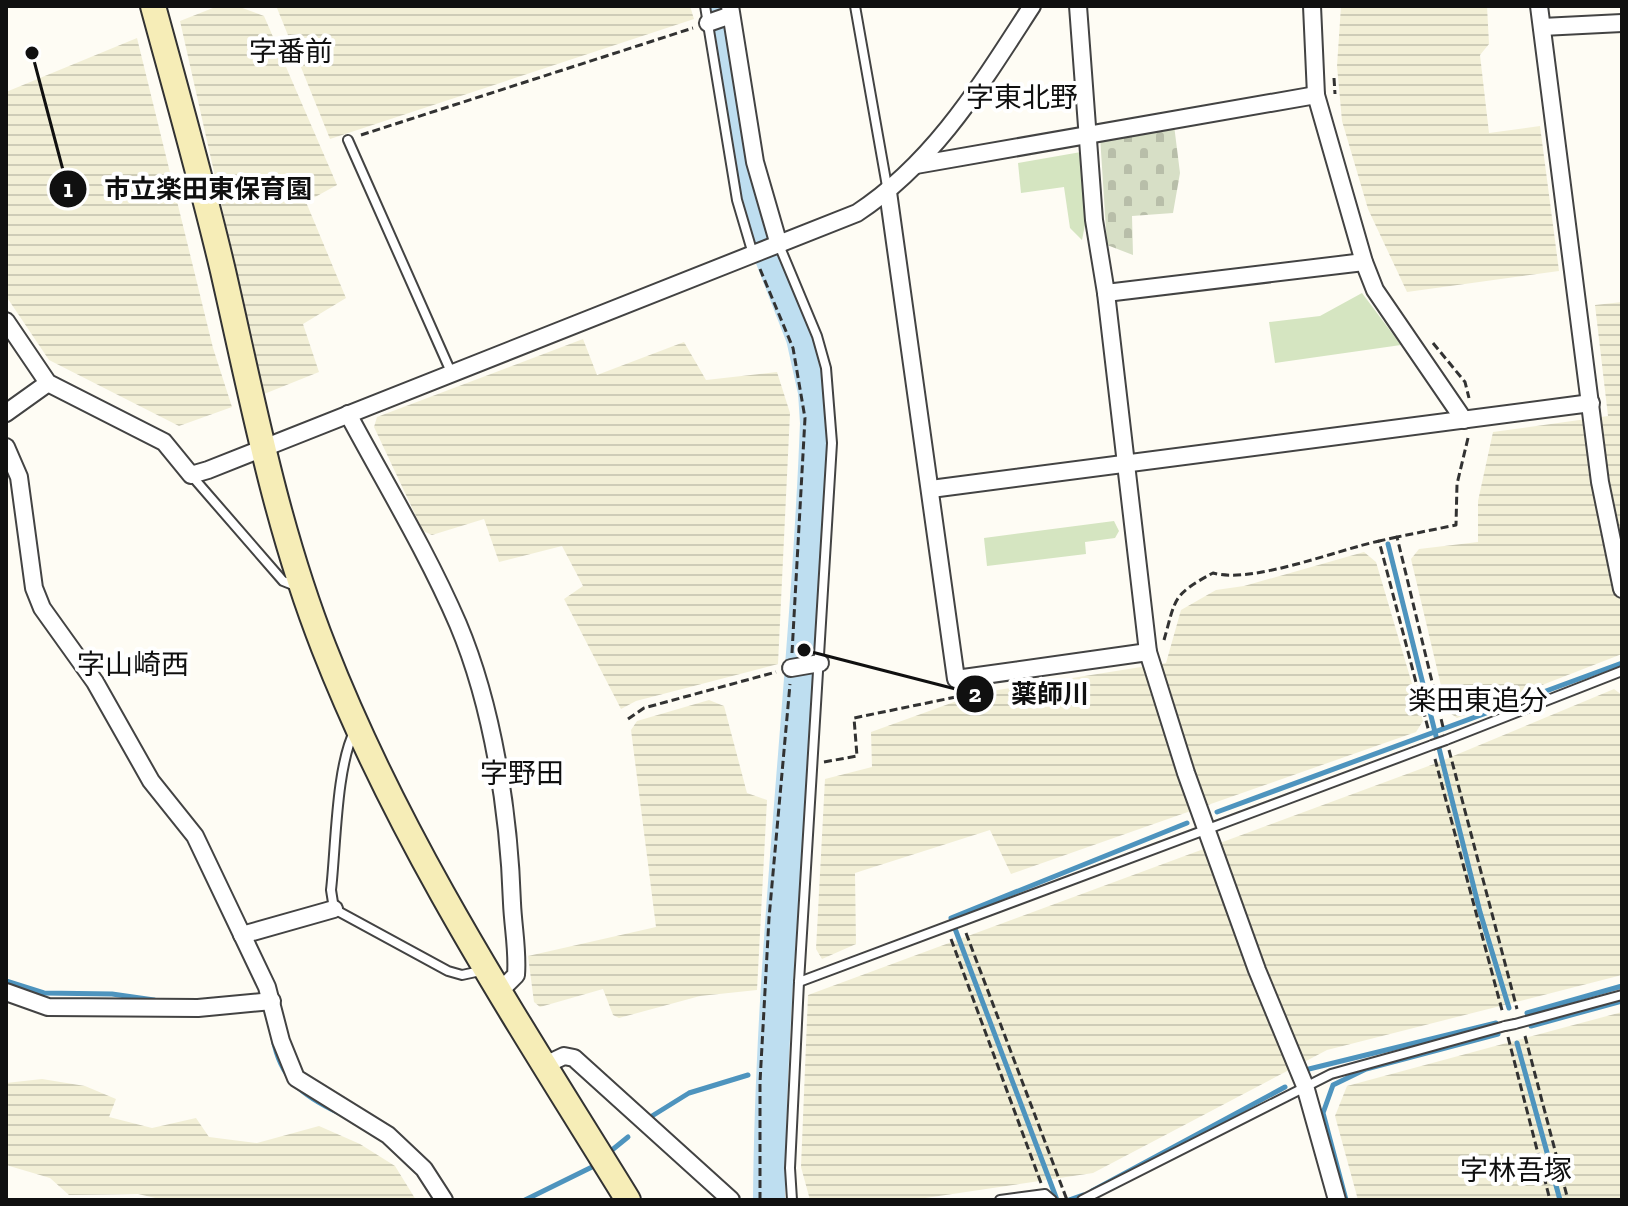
<svg xmlns="http://www.w3.org/2000/svg" width="1628" height="1206" font-family="'Zilla Slab','Noto Sans JP',serif">
  <defs>
    <pattern id="farmland-rules" width="6" height="5" patternUnits="userSpaceOnUse" patternTransform="scale(2)"><rect width="6" height="5" fill="#f2efd6"/><path d="M0 2.5h6" fill="none" stroke="#ceccb7"/></pattern>
    <pattern id="cemetery-stones" width="16" height="16" patternUnits="userSpaceOnUse" patternTransform="scale(2)"><rect width="16" height="16" fill="#d7dfc6"/><path d="M2 7V4a2 2 0 0 1 4 0v3zM10 15v-3a2 2 0 0 1 4 0v3z" fill="#b8bea9"/></pattern>
  </defs>
  <rect width="100%" height="100%" fill="#fefcf4"/>
  <!-- farmland -->
  <g fill="url(#farmland-rules)">
    <path d="M218 6H237L264 16 337 185 306 202 346 298 303 324 319 372 264 394 180 21Z"/>
    <path d="M283 6H690L694 19 330 139 277 8Z"/>
    <path d="M1341 6H1487L1489 44 1480 55 1489 133 1540 126 1559 271 1407 292 1368 209 1342 121 1337 66Z"/>
    <path d="M137 38 213 348 232 407 179 426 49 360 6 296V92Z"/>
    <path d="M1622 302V654L1457 718 1447 711 1411 559 1419 549 1478 542V501L1493 432 1608 416 1595 305Z"/>
    <path d="M583 339 597 375 684 342 706 380 777 372 790 413 778 664 636 701 621 709 564 599 583 586 562 546 499 562 484 519 432 535 423 531 374 427 377 417Z"/>
    <path d="M1364 552 1376 562 1423 721 1416 732 1011 874 990 830 855 873 856 944 822 959 816 949 825 779 872 767 871 732 979 693 1166 663 1181 610 1216 590 1244 586Z"/>
    <path d="M1614 689 1622 695V975L1327 1050 1093 1173 912 1200H810L801 1167 808 995 1434 764Z"/>
    <path d="M709 700 724 706 747 793 767 800 757 990 700 996 619 1018 613 1015 603 989 540 1007 534 1002 528 956 656 927 631 730 637 721Z"/>
    <path d="M1622 1012V1200H1358L1335 1116 1347 1086Z"/>
    <path d="M42 1079 85 1086 116 1099 109 1117 152 1128 196 1118 209 1137 257 1143 319 1126 360 1144 395 1166 416 1200H164L138 1194 69 1195 50 1178 6 1165V1083Z"/>
  </g>
  <!-- cemetery -->
  <path fill="url(#cemetery-stones)" d="M1174 125 1180 173 1173 213 1132 216 1133 255 1107 245 1100 136Z"/>
  <!-- park -->
  <g fill="#d5e5c1">
    <path d="M1081 152 1087 215 1082 240 1070 228 1064 187 1021 193 1018 163Z"/>
    <path d="M1362 293 1401 345 1275 363 1269 322 1320 316Z"/>
    <path d="M1114 521 1119 531 1115 538 1085 542 1086 554 987 566 984 538Z"/>
  </g>
  <g fill="none" stroke-linecap="round" stroke-linejoin="round">
    <!-- stream -->
    <g stroke="#4e94be" stroke-width="5">
      <path d="M1388 544 1480 912 1509 1008"/>
      <path d="M1217 812 1622 663"/>
      <path d="M6 981 44 993 112 994 154 1000"/>
      <path d="M1527 1013 1622 986"/>
      <path d="M1531 1026 1622 1001"/>
      <path d="M273 1038C280 1079 303 1096 339 1113"/>
      <path d="M1517 1043 1560 1200"/>
      <path d="M1309 1069 1496 1023"/>
      <path d="M766 1075H774"/>
      <path d="M652 1116 689 1093 748 1075"/>
      <path d="M612 1150 628 1137"/>
      <path d="M1092 1191 1285 1087"/>
      <path d="M525 1200 592 1167"/>
      <path d="M1057 1200 951 918 1187 823"/>
      <path d="M1069 1200 1083 1195"/>
      <path d="M1346 1200 1323 1113 1333 1085 1366 1069 1498 1034"/>
    </g>
    <!-- river -->
    <path stroke="#bedef0" stroke-width="32" d="M719 6 749 201 802 338 814 392 816 423C806 682 771 940 769 1200"/>
    <!-- lane casing -->
    <g stroke="#434343" stroke-width="12">
      <g id="lane">
        <path d="M705 6 737 200 753 254"/>
        <path d="M855 6 888 192"/>
        <path d="M348 140 451 372"/>
        <path d="M779 245 817 336 826 368 832 443 799 982 790 1168 792 1200"/>
        <path d="M191 475 283 581 298 587"/>
        <path d="M355 730C336 766 336 847 331 890L334 909 448 971 462 975 485 970"/>
        <path d="M1446 740 1622 671"/>
        <path d="M799 982 1432 745"/>
        <path d="M1515 1024 1622 995"/>
        <path d="M1000 1200 1045 1194 1052 1200"/>
        <path d="M1082 1200 1331 1074 1505 1026"/>
      </g>
    </g>
    <!-- street casing -->
    <g stroke="#434343" stroke-width="20">
      <g id="street">
        <path d="M730 6 755 162 779 245"/>
        <path d="M1078 6 1094 220 1106 293 1148 652 1186 773 1257 970 1305 1086 1337 1200"/>
        <path d="M1312 6 1316 95 1364 262 1375 290 1464 420"/>
        <path d="M1539 6 1600 482 1622 589"/>
        <path d="M708 23 731 15"/>
        <path d="M1542 27 1622 23"/>
        <path d="M916 165 1316 95"/>
        <path d="M888 192 956 679 1148 652"/>
        <path d="M1106 293 1364 262"/>
        <path d="M6 321 48 383 164 442 191 475 208 470 857 213C935 162 982 83 1032 6"/>
        <path d="M6 413 48 383"/>
        <path d="M348 414C385 483 427 552 458 624 493 707 509 813 512 903 513 927 518 951 516 975L499 992"/>
        <path d="M6 447 19 477 34 588 42 608 95 682 151 781 195 836 267 987 281 1041 296 1078 388 1135 424 1169 444 1200"/>
        <path d="M931 489 1591 403"/>
        <path d="M791 668 820 663"/>
        <path d="M242 935 334 909"/>
        <path d="M6 992 48 1007 198 1008 272 1001"/>
        <path d="M545 1065 564 1056 574 1058 731 1200"/>
      </g>
    </g>
    <!-- secondary casing -->
    <g stroke="#323232" stroke-width="28">
      <path id="secondary" d="M153 6C177 94 202 182 223 271 252 398 276 526 324 648 401 845 517 1020 628 1200"/>
    </g>
    <!-- path -->
    <g stroke="#323232" stroke-width="3" stroke-dasharray="8 4" stroke-linecap="butt">
      <path d="M1334 78 1335 94"/>
      <path d="M361 135 693 28"/>
      <path d="M760 269 793 348 805 418 792 653"/>
      <path d="M1433 343 1465 382 1469 398"/>
      <path d="M1397 537 1379 541 1429 732"/>
      <path d="M1164 640C1176 598 1172 595 1213 573 1253 584 1337 550 1379 541"/>
      <path d="M628 719 644 708 776 672"/>
      <path d="M1443 727 1397 537 1456 525 1457 484 1468 438"/>
      <path d="M1449 750 1517 1009"/>
      <path d="M1435 759 1503 1014"/>
      <path d="M824 762 857 756 854 718 956 697"/>
      <path d="M966 933 1067 1200"/>
      <path d="M951 939 1041 1183"/>
      <path d="M1525 1036 1568 1200"/>
      <path d="M1508 1037 1550 1200"/>
      <path d="M760 1200V1082L769 918 790 684"/>
    </g>
    <!-- lane -->
    <use href="#lane" stroke="#fff" stroke-width="8"/>
    <!-- street -->
    <use href="#street" stroke="#fff" stroke-width="16"/>
    <!-- secondary -->
    <use href="#secondary" stroke="#f6edb7" stroke-width="24"/>
    <!-- lane-bridge casing -->
    <g stroke="#434343" stroke-width="12" stroke-linecap="butt">
      <g id="lane-bridge">
        <path d="M1432 745 1446 740"/>
        <path d="M1505 1026 1515 1024"/>
      </g>
    </g>
    <!-- lane-bridge -->
    <use href="#lane-bridge" stroke="#fff" stroke-width="8"/>
  </g>
  <g text-anchor="middle" stroke-width="8" stroke-linejoin="round" paint-order="stroke">
    <!-- quarter labels -->
    <g font-size="28" fill="#101010" stroke="#fff">
      <text x="291" y="61">字番前</text>
      <text x="1022" y="107">字東北野</text>
      <text x="133" y="674">字山崎西</text>
      <text x="1478" y="710">楽田東追分</text>
      <text x="522" y="783">字野田</text>
      <text x="1516" y="1180">字林吾塚</text>
    </g>
  </g>
  <!-- callouts -->
  <path fill="none" stroke="#101010" stroke-width="3" d="M32 53L68 189M804 650L975 694"/>
  <g fill="#101010" stroke="#fff" stroke-width="3">
    <circle cx="32" cy="53" r="8"/>
    <circle cx="804" cy="650" r="8"/>
    <circle cx="68" cy="189" r="20"/>
    <circle cx="975" cy="694" r="20"/>
  </g>
  <g font-size="24" text-anchor="middle" font-weight="bold" fill="#fff">
    <text x="68" y="197">1</text>
    <text x="975" y="702">2</text>
  </g>
  <g font-size="26" text-anchor="middle" font-weight="bold" fill="#101010" stroke="#fff" stroke-width="8" stroke-linejoin="round" paint-order="stroke">
    <text x="208" y="198">市立楽田東保育園</text>
    <text x="1050" y="703">薬師川</text>
  </g>
  <!-- border -->
  <rect width="1628" height="1206" fill="none" stroke="#101010" stroke-width="16"/>
</svg>
